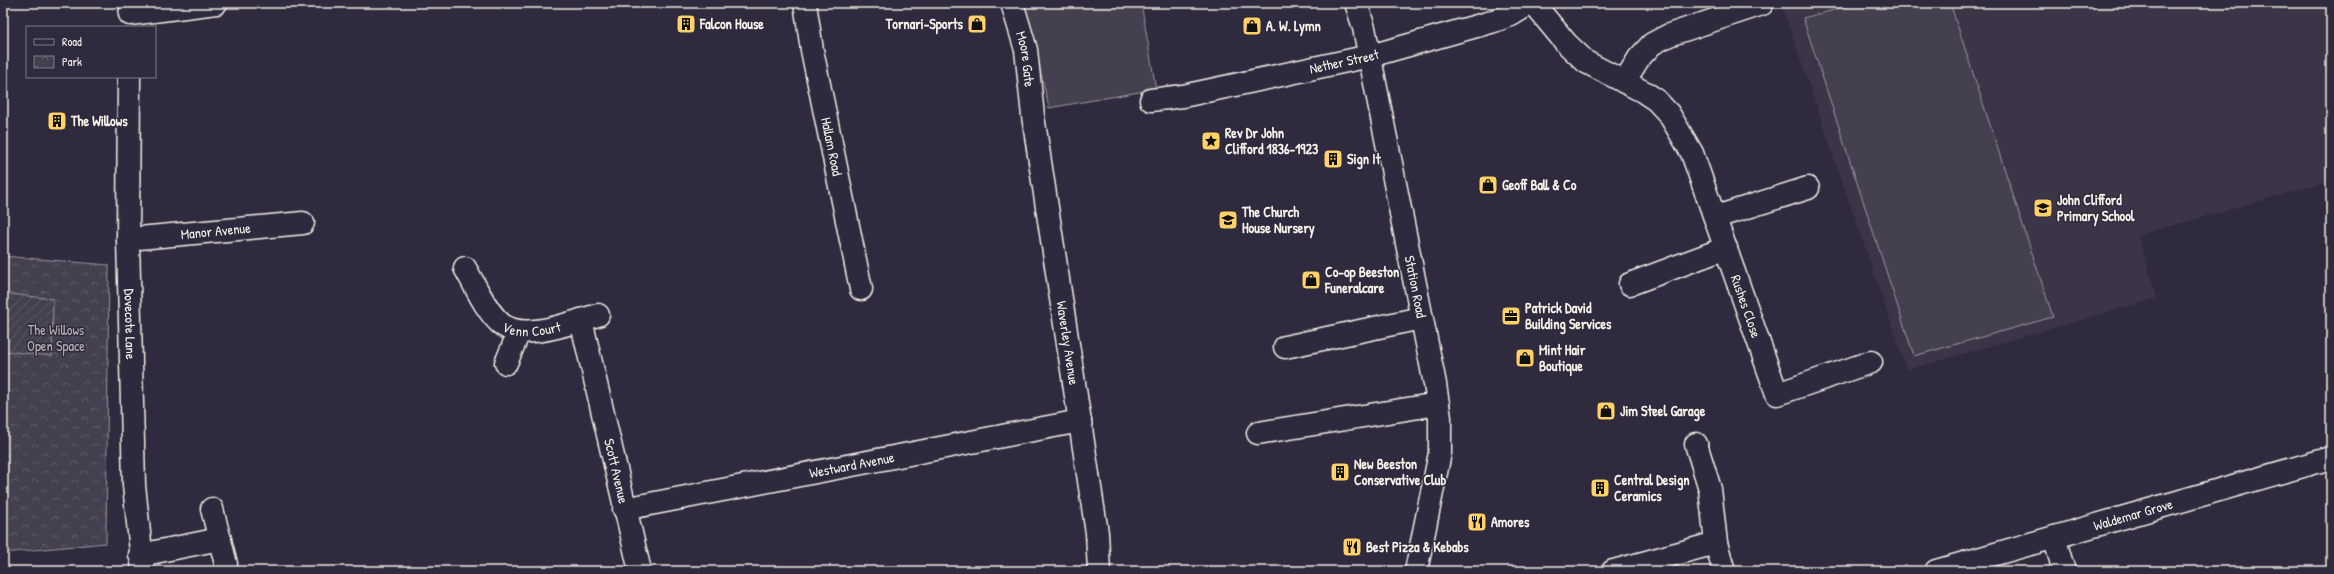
<svg xmlns="http://www.w3.org/2000/svg" width="2334" height="574" font-family="'Patrick Hand',sans-serif">
  <defs>
    <pattern id="park-crowns" width="20" height="18" patternUnits="userSpaceOnUse"><rect width="20" height="18" fill="#454050"/><path d="M2 6a3 3 0 1 1 6 0M12 15a3 3 0 1 1 6 0" fill="none" stroke="#605c69"/></pattern>
    <pattern id="garden-furrows" width="10" height="10" patternUnits="userSpaceOnUse"><rect width="10" height="10" fill="#454050"/><path d="M-1 1l2-2M0 10L10 0M9 11l2-2" fill="none" stroke="#605c69"/></pattern>
  </defs>
  <rect width="100%" height="100%" fill="#2f2a3d"/>
  <filter id="ink" filterUnits="userSpaceOnUse"><feTurbulence type="fractalNoise" baseFrequency=".025" numOctaves="2"/><feDisplacementMap in="SourceGraphic" scale="8" xChannelSelector="R" yChannelSelector="G"/><feConvolveMatrix kernelMatrix="1 2 1 2 8 2 1 2 1" color-interpolation-filters="sRGB"/></filter>
  <g filter="url(#ink)">
    <!-- built -->
    <path fill="#3b3647" d="M1781 3H2331V181L2138 235 2157 298 1907 370Z"/>
    <!-- grass -->
    <g fill="#454050" stroke="#9c989c">
      <path d="M1023 3H1141L1156 89 1049 108 1030 25Z"/>
      <path d="M1861 3H1950L2053 317 1914 356 1803 18Z"/>
    </g>
    <!-- park -->
    <path fill="url(#park-crowns)" stroke="#9c989c" d="M3 256 109 265 106 543 3 553Z"/>
    <!-- garden -->
    <path fill="url(#garden-furrows)" stroke="#9c989c" d="M3 293 53 299 52 356 3 351Z"/>
    <g fill="none" stroke-linecap="round" stroke-linejoin="round">
      <!-- minor casing -->
      <g stroke="#f4f1e8" stroke-width="25">
        <g id="minor">
          <path id="s1" d="M805 3 812 50 861 289"/>
          <path id="s2" d="M1012 3 1026 50 1033 116 1097 533 1099 571"/>
          <path id="s3" d="M1533 3 1566 43 1586 62 1644 92 1656 100 1669 114 1692 153 1777 394 1871 362"/>
          <path d="M130 14 216 3"/>
          <path id="s4" d="M129 77 128 239 134 485 143 571"/>
          <path d="M1624 82 1639 58 1652 44 1669 35 1762 4"/>
          <path id="s5" d="M1151 100 1183 96 1370 56 1491 22 1511 15 1531 3"/>
          <path d="M1716 217 1808 188"/>
          <path id="s6" d="M128 239 303 223"/>
          <path id="s7" d="M465 268C475 285 485 309 500 323 522 343 572 322 598 315"/>
          <path d="M1630 284 1726 248"/>
          <path id="s8" d="M581 320 640 571"/>
          <path d="M1285 347 1421 318"/>
          <path d="M506 363 519 332"/>
          <path d="M1258 433 1438 404"/>
          <path d="M1696 444 1710 489 1716 543 1724 571"/>
          <path d="M212 509 226 564"/>
          <path id="s9" d="M624 509 1080 421"/>
          <path d="M2054 537 2064 571"/>
          <path d="M140 555 220 539"/>
          <path d="M1613 571 1716 543"/>
          <path id="s10" d="M1936 571 2331 458"/>
        </g>
      </g>
      <!-- major casing -->
      <g stroke="#f4f1e8" stroke-width="25">
        <g id="major">
          <path id="s11" d="M1356 3 1364 28 1435 384 1440 418V453L1416 571"/>
        </g>
      </g>
      <!-- minor -->
      <use href="#minor" stroke="#2f2a3d" stroke-width="22"/>
      <!-- major -->
      <use href="#major" stroke="#2f2a3d" stroke-width="22"/>
    </g>
  </g>
  <!-- icons -->
  <defs>
    <g id="building-square" transform="scale(1)"><rect x="-9" y="-9" width="18" height="18" rx="4" fill="#ffd166" stroke="#2f2a3d"/><path d="M-4-6H4V6H1V3H-1V6H-4ZM-2.5-4.3h1.7v1.8h-1.7ZM.8-4.3h1.7v1.8H.8ZM-2.5-1h1.7V.8h-1.7ZM.8-1h1.7V.8H.8Z" fill="#111"/></g>
    <g id="shop-square" transform="scale(1)"><rect x="-9" y="-9" width="18" height="18" rx="4" fill="#ffd166" stroke="#2f2a3d"/><path d="M-5-2.5h2.3a2.7 3.5 0 0 1 5.4 0H5L5.5 6h-11ZM-1.5-2.5h3a1.5 2.3 0 0 0-3 0Z" fill="#111"/></g>
    <g id="sight-square" transform="scale(1)"><rect x="-9" y="-9" width="18" height="18" rx="4" fill="#ffd166" stroke="#2f2a3d"/><path d="M0-6L1.8-2.2L6-1.7L2.9 1.2L3.7 5.4L0 3.3L-3.7 5.4L-2.9 1.2L-6-1.7L-1.8-2.2Z" fill="#111"/></g>
    <g id="school-square" transform="scale(1)"><rect x="-9" y="-9" width="18" height="18" rx="4" fill="#ffd166" stroke="#2f2a3d"/><path d="M0-5L7-2L0 1L-7-2ZM-4 1L0 2.5L4 1V4Q0 6-4 4Z" fill="#111"/></g>
    <g id="office-square" transform="scale(1)"><rect x="-9" y="-9" width="18" height="18" rx="4" fill="#ffd166" stroke="#2f2a3d"/><path d="M-6-3h4V-5.5h4V-3h4V5H-6ZM-1-4.5V-3h2v-1.5ZM-6 0V1H6V0Z" fill="#111"/></g>
    <g id="restaurant-square" transform="scale(1)"><rect x="-9" y="-9" width="18" height="18" rx="4" fill="#ffd166" stroke="#2f2a3d"/><path d="M-5-6h1v4h1v-4h1v4h1v-4h1v5L-1.5 .5V6h-2V.5L-5-1ZM5-6V6H3V1.5H1.5Q1.5-4 5-6Z" fill="#111"/></g>
  </defs>
  <g fill-rule="evenodd">
    <use href="#building-square" x="686" y="24"/>
    <use href="#shop-square" x="977" y="24"/>
    <use href="#shop-square" x="1252" y="26"/>
    <use href="#building-square" x="57" y="121"/>
    <use href="#sight-square" x="1211" y="141"/>
    <use href="#building-square" x="1333" y="159"/>
    <use href="#shop-square" x="1488" y="185"/>
    <use href="#school-square" x="2043" y="208"/>
    <use href="#school-square" x="1228" y="220"/>
    <use href="#shop-square" x="1311" y="280"/>
    <use href="#office-square" x="1511" y="316"/>
    <use href="#shop-square" x="1525" y="358"/>
    <use href="#shop-square" x="1606" y="411"/>
    <use href="#building-square" x="1340" y="472"/>
    <use href="#building-square" x="1600" y="488"/>
    <use href="#restaurant-square" x="1477" y="522"/>
    <use href="#restaurant-square" x="1352" y="547"/>
  </g>
  <g text-anchor="middle" stroke-width="3" stroke-linejoin="round" paint-order="stroke">
    <!-- poi labels -->
    <g font-size="14" font-weight="bold" fill="#f4f1e8" stroke="#2f2a3d" text-anchor="start">
      <text x="700" y="29">Falcon House</text>
      <text x="963" y="29" text-anchor="end">Tornari-Sports</text>
      <text x="1266" y="31">A. W. Lymn</text>
      <text x="71" y="126">The Willows</text>
      <text x="1225" y="138">Rev Dr John<tspan x="1225" dy="16">Clifford 1836-1923</tspan></text>
      <text x="1347" y="164">Sign It</text>
      <text x="1502" y="190">Geoff Ball &amp; Co</text>
      <text x="2057" y="205">John Clifford<tspan x="2057" dy="16">Primary School</tspan></text>
      <text x="1242" y="217">The Church<tspan x="1242" dy="16">House Nursery</tspan></text>
      <text x="1325" y="277">Co-op Beeston<tspan x="1325" dy="16">Funeralcare</tspan></text>
      <text x="1525" y="313">Patrick David<tspan x="1525" dy="16">Building Services</tspan></text>
      <text x="1539" y="355">Mint Hair<tspan x="1539" dy="16">Boutique</tspan></text>
      <text x="1620" y="416">Jim Steel Garage</text>
      <text x="1354" y="469">New Beeston<tspan x="1354" dy="16">Conservative Club</tspan></text>
      <text x="1614" y="485">Central Design<tspan x="1614" dy="16">Ceramics</tspan></text>
      <text x="1491" y="527">Amores</text>
      <text x="1366" y="552">Best Pizza &amp; Kebabs</text>
    </g>
    <!-- street labels -->
    <g font-size="14" fill="#f4f1e8" stroke="#2f2a3d">
      <text dy="5" stroke="none"><textPath href="#s2" startOffset="58">Moore Gate</textPath></text>
      <text dy="5" stroke="none"><textPath href="#s5" startOffset="197">Nether Street</textPath></text>
      <text dy="5" stroke="none"><textPath href="#s1" startOffset="146">Hallam Road</textPath></text>
      <text dy="5" stroke="none"><textPath href="#s6" startOffset="88">Manor Avenue</textPath></text>
      <text dy="5" stroke="none"><textPath href="#s11" startOffset="290">Station Road</textPath></text>
      <text dy="5" stroke="none"><textPath href="#s3" startOffset="386">Rushes Close</textPath></text>
      <text dy="5" stroke="none"><textPath href="#s7" startOffset="99">Venn Court</textPath></text>
      <text dy="5" stroke="none"><textPath href="#s4" startOffset="247">Dovecote Lane</textPath></text>
      <text dy="5" stroke="none"><textPath href="#s2" startOffset="345">Waverley Avenue</textPath></text>
      <text dy="5" stroke="none"><textPath href="#s9" startOffset="232">Westward Avenue</textPath></text>
      <text dy="5" stroke="none"><textPath href="#s8" startOffset="155">Scott Avenue</textPath></text>
      <text dy="5" stroke="none"><textPath href="#s10" startOffset="205">Waldemar Grove</textPath></text>
    </g>
    <!-- park labels -->
    <g font-size="14" fill="#b7b3b3" stroke="#2f2a3d">
      <text x="56" y="335">The Willows<tspan x="56" dy="16">Open Space</tspan></text>
    </g>
  </g>
  <!-- margin -->
  <rect width="2334" height="574" fill="none" stroke="#2f2a3d" stroke-width="16"/>
  <rect x="8" y="8" width="2318" height="558" fill="none" stroke="#f4f1e8" stroke-width="1.5" filter="url(#ink)"/>
  <!-- legend -->
  <rect x="26" y="26" width="130" height="52" fill="#2f2a3d" stroke="#7e7a81"/>
  <rect x="34" y="39" width="20" height="6" fill="#2f2a3d" stroke="#7e7a81"/>
  <text x="62" y="46" font-size="12" fill="#f4f1e8">Road</text>
  <rect x="34" y="56" width="20" height="12" fill="url(#park-crowns)" stroke="#7e7a81"/>
  <text x="62" y="66" font-size="12" fill="#f4f1e8">Park</text>
</svg>
